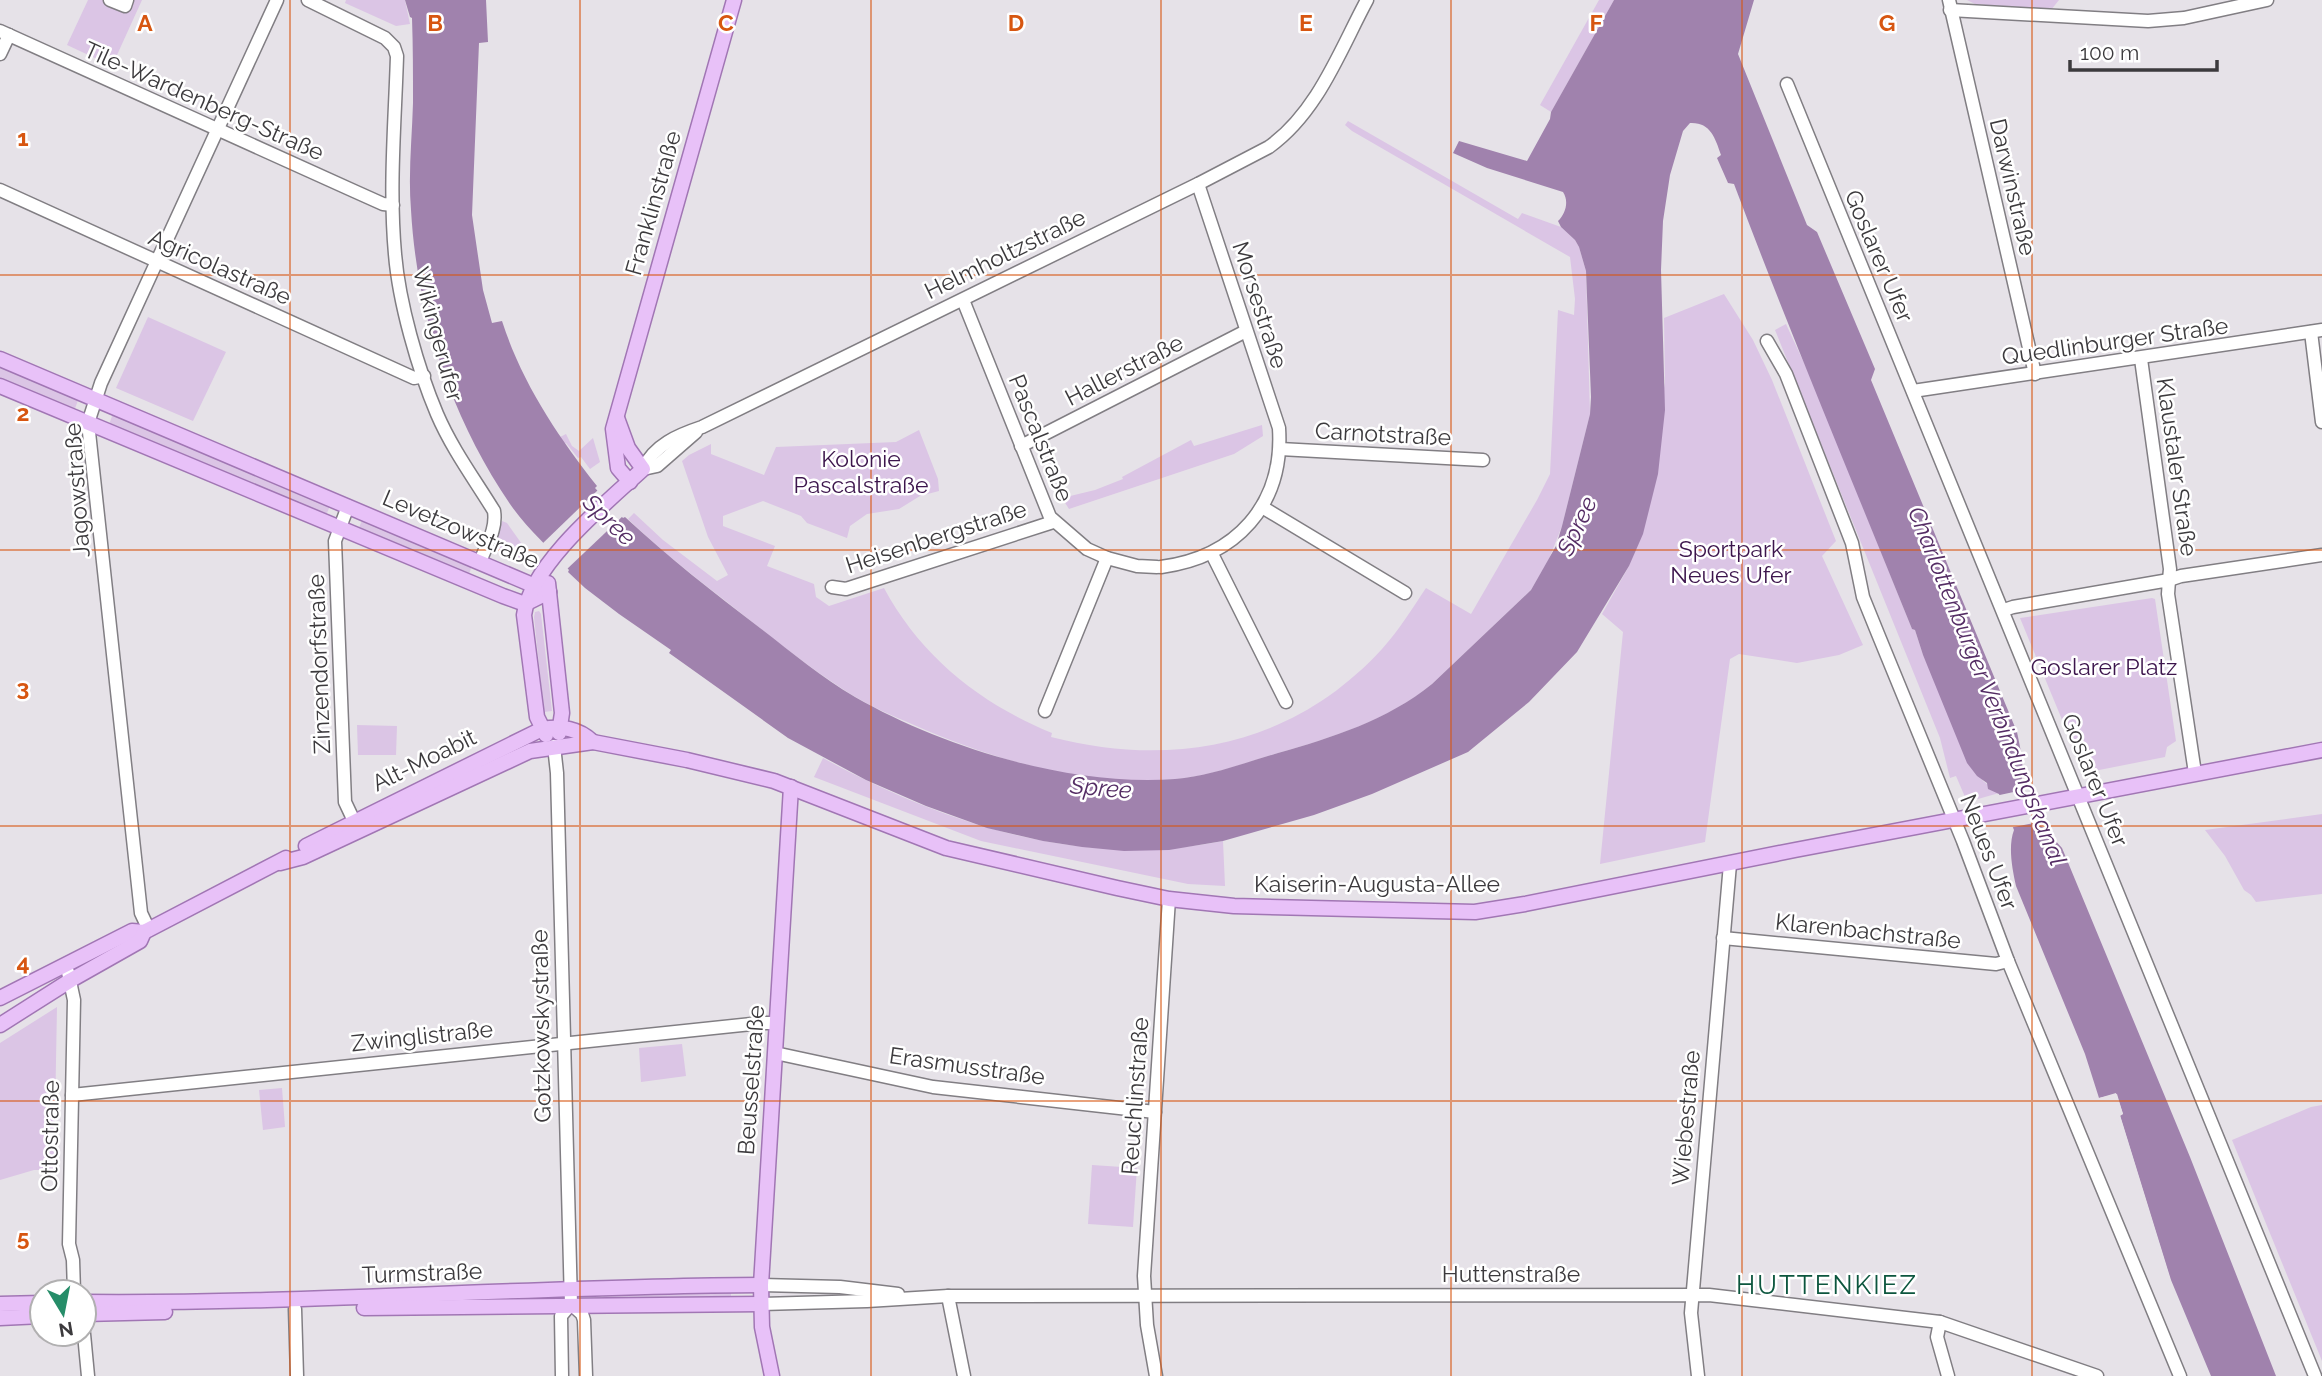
<svg xmlns="http://www.w3.org/2000/svg" width="2322" height="1376" font-family="Raleway,sans-serif">
  <rect width="100%" height="100%" fill="#e6e2e8"/>
  <!-- green -->
  <g fill="#dbc5e5">
    <path d="M88 0H142L112 66 67 45Z"/>
    <path d="M346 0H405L410 24 396 26 345 3Z"/>
    <path d="M1599 0H1614L1551 112 1540 105Z"/>
    <path d="M1967 0H2059L2051 10 1975 4Z"/>
    <path d="M1348 121 1518 219 1522 213 1561 227 1575 240 1579 247 1586 271 1590 414 1562 526 1549 559 1531 590 1432 684C1389 720 1331 738 1278 753 1245 763 1211 776 1176 779 1086 787 996 761 914 725 893 716 872 707 852 695 812 670 775 640 737 610 700 581 662 552 628 519L634 513 663 540 717 581 728 575 708 537 682 461 689 455 711 444V454L764 475 776 447 896 442 919 430 938 479 939 491 920 496 899 509 867 514 850 526 847 538 807 523 801 516 763 501 723 516V526L775 546 767 566 814 584 816 597 829 606 884 588C921 657 981 704 1052 733L1051 737C1175 769 1294 745 1382 649 1399 630 1412 609 1426 588L1471 614 1537 500 1550 474 1558 310 1574 315 1575 299 1570 257 1352 131 1345 125Z"/>
    <path d="M1724 294 1753 340 1772 380 1836 541 1822 556 1863 645 1839 655 1797 663 1739 654 1730 659 1705 842 1600 864 1623 632 1602 614 1629 566 1665 383 1664 318Z"/>
    <path d="M148 317 226 352 193 421 116 388Z"/>
    <path d="M1786 324 1811 378 1912 629 1915 630 1923 655 1983 781 1999 793 1978 799 1965 797 1956 776 1950 778 1940 738 1775 330Z"/>
    <path d="M0 365 79 398 74 411 0 380Z"/>
    <path d="M113 413 330 506 327 513 324 515 109 425Z"/>
    <path d="M1262 425 1263 436 1234 454 1069 509 1062 498 1095 490 1123 479 1122 477 1191 440 1194 446Z"/>
    <path d="M566 434 572 446 579 451 593 438 600 462 590 469 581 457 578 458 566 443 564 444 560 437Z"/>
    <path d="M363 518 472 566 469 574 358 530Z"/>
    <path d="M502 521 507 523 529 554 527 559 523 560 495 548 494 545Z"/>
    <path d="M2152 598 2155 599 2176 741 2167 747 2165 757 2084 773 2020 618Z"/>
    <path d="M539 611 541 614 552 711 544 712 534 617 535 612Z"/>
    <path d="M357 725 397 726 396 755H358Z"/>
    <path d="M823 758C946 825 1083 869 1223 841L1225 886 1188 884 981 841 814 777Z"/>
    <path d="M2322 814V894L2256 902 2251 895 2244 890 2225 856 2205 830Z"/>
    <path d="M57 1007 54 1170H34L0 1180V1043Z"/>
    <path d="M682 1044 686 1076 641 1082 639 1048Z"/>
    <path d="M282 1088 285 1127 263 1130 259 1090Z"/>
    <path d="M2322 1105V1361L2232 1140 2311 1107Z"/>
    <path d="M1092 1165 1137 1168 1133 1227 1088 1224Z"/>
    <path d="M731 1293V1296L604 1299 603 1295Z"/>
  </g>
  <!-- water -->
  <path fill="#a082ad" d="M405 0H486L488 42 479 43 472 215 483 290 492 323 502 321C522 383 557 435 597 486L595 488 623 518 625 517C668 557 714 593 760 628 791 652 821 677 855 697 944 748 1072 787 1175 779 1210 776 1244 763 1278 753 1331 738 1388 720 1432 684L1531 590 1556 546 1562 526 1590 414 1591 397 1586 271 1579 247 1575 240 1561 227 1558 221C1566 213 1569 201 1563 192L1487 168 1453 153 1459 141 1527 161 1550 119 1551 112 1614 0H1754L1738 54 1807 225 1817 232 1875 369 1871 380 2017 732C2021 752 2026 770 2019 790L2031 822 2043 827 2062 848 2190 1157 2276 1376H2211L2171 1280 2120 1115 2123 1114 2117 1094 2099 1098 2085 1054 2016 886C2012 868 2008 846 2014 830L1999 794 1988 789 1987 783 1977 776 1967 763 1923 655 1915 630 1912 629C1852 480 1790 333 1734 184L1728 183 1717 158 1721 155C1715 137 1710 122 1690 123L1683 131 1670 175 1663 221 1661 270 1665 410 1658 474 1643 534 1629 566 1577 652 1529 702 1468 752 1372 794 1314 815 1223 841 1169 850 1124 851 1082 847 1043 841 987 828 926 806 866 780 788 738 669 653 671 650 619 614 585 588 568 572 569 570C548 546 528 530 510 504 451 417 417 315 411 210 408 174 412 138 413 103 413 75 413 46 412 18L410 17Z"/>
  <!-- pier -->
  <g fill="#e6e2e8">
    <path d="M599 489 624 515 566 570 542 544Z"/>
    <path d="M2023 790 2034 819 2039 822 2009 828 1995 796Z"/>
    <path d="M2116 1093 2123 1114 2120 1116 2180 1311 2167 1281 2117 1116 2119 1112 2114 1098 2101 1101 2099 1098Z"/>
  </g>
  <g fill="none" stroke-linecap="round" stroke-linejoin="round">
    <!-- minor casing -->
    <g stroke="#817e83" stroke-width="15">
      <g id="minor">
        <path d="M110 0 125 6 127 0"/>
        <path d="M308 0 385 38 394 47 397 56C395 121 389 188 395 254 399 303 418 369 437 414 452 449 475 480 494 511 497 530 486 545 480 562"/>
        <path d="M1949 0 2035 374"/>
        <path d="M1950 10 2148 21 2184 18 2267 0"/>
        <path d="M0 31 354 191 383 204 393 205"/>
        <path d="M0 54 9 35"/>
        <path d="M1787 84 2315 1376"/>
        <path d="M0 190 414 378 424 376"/>
        <path d="M963 300 1050 517 1087 549 1107 558 1137 566 1157 567"/>
        <path d="M2311 332 2322 422"/>
        <path d="M1767 341 1786 374 1852 543 1863 597 1878 634 1963 841 2008 961 2180 1376"/>
        <path d="M2141 359 2170 569 2169 580 2181 576 2322 555"/>
        <path d="M1913 391 2322 330"/>
        <path d="M1021 446 1246 331"/>
        <path d="M1280 449 1483 460"/>
        <path d="M643 469C654 445 678 435 702 427L1198 184 1269 147C1318 112 1340 50 1367 0"/>
        <path d="M643 469 657 466 696 432"/>
        <path d="M348 506 335 541 345 802 354 821"/>
        <path d="M1262 507 1405 593"/>
        <path d="M1212 554 1286 702"/>
        <path d="M1161 567C1236 557 1284 505 1279 428L1198 184"/>
        <path d="M832 587 846 589 1053 522"/>
        <path d="M2004 610 2013 607 2169 580 2168 594 2195 773"/>
        <path d="M1045 711 1107 558"/>
        <path d="M554 746 557 773 571 1304"/>
        <path d="M149 930 141 913 88 423 101 383 277 0"/>
        <path d="M1723 938 1996 964 2008 961"/>
        <path d="M68 972 74 1000 69 1244 73 1260 74 1292"/>
        <path d="M775 1053 933 1087 1155 1112"/>
        <path d="M72 1095 761 1023H777"/>
        <path d="M761 1285 840 1287 898 1294"/>
        <path d="M948 1296 964 1376"/>
        <path d="M571 1304 582 1314 584 1320 586 1376"/>
        <path d="M761 1304 867 1301 948 1296 1709 1295 1940 1322 2097 1376"/>
        <path d="M295 1309 297 1376"/>
        <path d="M1940 1322 1937 1337 1948 1376"/>
        <path d="M84 1334 88 1376"/>
        <path d="M562 1376 561 1316 571 1304"/>
        <path d="M1156 1376 1147 1325 1144 1276 1169 899"/>
        <path d="M1698 1376 1691 1313 1730 864"/>
      </g>
    </g>
    <!-- major casing -->
    <g stroke="#a176b4" stroke-width="17">
      <g id="major">
        <path d="M0 359 549 592"/>
        <path d="M0 386 503 596 525 604 549 592"/>
        <path d="M630 482 618 468 613 429 734 0"/>
        <path d="M548 583 562 713 559 733"/>
        <path d="M546 735 537 717 524 615C531 564 606 503 643 469L628 448 617 418"/>
        <path d="M306 846 542 729C562 726 578 728 593 742"/>
        <path d="M280 863 303 857 530 751 593 742 687 760 774 781 946 848 1117 888 1169 899 1234 906 1475 912 1525 904 1795 850 2322 750"/>
        <path d="M0 998 132 931 144 932 286 858"/>
        <path d="M0 1025 71 980 140 941 144 932"/>
        <path d="M84 1302C310 1304 535 1286 761 1285"/>
        <path d="M0 1304 42 1303"/>
        <path d="M364 1308 761 1304"/>
        <path d="M84 1314 165 1312"/>
        <path d="M0 1318 42 1316"/>
        <path d="M772 1376 762 1327 761 1285 791 787"/>
      </g>
    </g>
    <!-- minor -->
    <use href="#minor" stroke="#fff" stroke-width="12"/>
    <!-- major -->
    <use href="#major" stroke="#e8c1f8" stroke-width="14"/>
  </g>
  <!-- grid -->
  <path fill="none" stroke="#d75611" stroke-width="2" stroke-opacity="0.55" d="M290 0V1376M580 0V1376M871 0V1376M1161 0V1376M1451 0V1376M1742 0V1376M2032 0V1376M0 275H2322M0 550H2322M0 826H2322M0 1101H2322"/>
  <g text-anchor="middle" stroke-width="5" stroke-linejoin="round" paint-order="stroke">
    <!-- street labels -->
    <g font-size="23" fill="#3c3a3d" stroke="#fff">
      <text transform="translate(204 101) rotate(24)" y="8">Tile-Wardenberg-Straße</text>
      <text transform="translate(2013 187) rotate(77)" y="8">Darwinstraße</text>
      <text transform="translate(653 203) rotate(-74)" y="8">Franklinstraße</text>
      <text transform="translate(1005 254) rotate(-26)" y="8">Helmholtzstraße</text>
      <text transform="translate(1879 256) rotate(67)" y="8">Goslarer Ufer</text>
      <text transform="translate(220 267) rotate(24)" y="8">Agricolastraße</text>
      <text transform="translate(1260 305) rotate(72)" y="8">Morsestraße</text>
      <text transform="translate(438 334) rotate(75)" y="8">Wikingerufer</text>
      <text transform="translate(2115 341) rotate(-8)" y="8">Quedlinburger Straße</text>
      <text transform="translate(1124 370) rotate(-27)" y="8">Hallerstraße</text>
      <text transform="translate(1383 434) rotate(3)" y="8">Carnotstraße</text>
      <text transform="translate(1041 438) rotate(68)" y="8">Pascalstraße</text>
      <text transform="translate(2177 467) rotate(82)" y="8">Klaustaler Straße</text>
      <text transform="translate(77 490) rotate(-94)" y="8">Jagowstraße</text>
      <text transform="translate(461 529) rotate(23)" y="8">Levetzowstraße</text>
      <text transform="translate(936 537) rotate(-18)" y="8">Heisenbergstraße</text>
      <text transform="translate(319 664) rotate(-92)" y="8">Zinzendorfstraße</text>
      <text transform="translate(424 760) rotate(-26)" y="8">Alt-Moabit</text>
      <text transform="translate(2095 780) rotate(68)" y="8">Goslarer Ufer</text>
      <text transform="translate(1989 852) rotate(69)" y="8">Neues Ufer</text>
      <text x="1377" y="892">Kaiserin-Augusta-Allee</text>
      <text transform="translate(1868 931) rotate(6)" y="8">Klarenbachstraße</text>
      <text transform="translate(541 1026) rotate(-91)" y="8">Gotzkowskystraße</text>
      <text transform="translate(422 1036) rotate(-6)" y="8">Zwinglistraße</text>
      <text transform="translate(967 1066) rotate(8)" y="8">Erasmusstraße</text>
      <text transform="translate(751 1080) rotate(-86)" y="8">Beusselstraße</text>
      <text transform="translate(1135 1096) rotate(-86)" y="8">Reuchlinstraße</text>
      <text transform="translate(1686 1118) rotate(-85)" y="8">Wiebestraße</text>
      <text transform="translate(50 1136) rotate(-89)" y="8">Ottostraße</text>
      <text transform="translate(422 1273) rotate(-2)" y="8">Turmstraße</text>
      <text x="1511" y="1282">Huttenstraße</text>
    </g>
    <!-- park labels -->
    <g font-size="23" fill="#3c154c" stroke="#fff">
      <text x="861" y="467">Kolonie<tspan x="861" dy="26">Pascalstraße</tspan></text>
      <text x="1731" y="557">Sportpark<tspan x="1731" dy="26">Neues Ufer</tspan></text>
      <text x="2104" y="675">Goslarer Platz</text>
    </g>
    <!-- water labels -->
    <g font-size="24" font-style="italic" fill="#542c64" stroke="#fff">
      <text transform="translate(609 520) rotate(44)" y="8">Spree</text>
      <text transform="translate(1577 526) rotate(-65)" y="8">Spree</text>
      <text transform="translate(1987 686) rotate(68)" y="8">Charlottenburger Verbindungskanal</text>
      <text transform="translate(1101 788) rotate(5)" y="8">Spree</text>
    </g>
    <!-- quarter labels -->
    <g font-size="26" letter-spacing="2" fill="#0c563e" stroke="#fff">
      <text x="1827" y="1294">HUTTENKIEZ</text>
    </g>
  </g>
  <g font-size="23" text-anchor="middle" font-weight="bold" fill="#d75611" stroke="#fff" stroke-width="5" stroke-linejoin="round" paint-order="stroke">
    <text x="145" y="31">A</text>
    <text x="435" y="31">B</text>
    <text x="726" y="31">C</text>
    <text x="1016" y="31">D</text>
    <text x="1306" y="31">E</text>
    <text x="1596" y="31">F</text>
    <text x="1887" y="31">G</text>
    <text x="23" y="146">1</text>
    <text x="23" y="421">2</text>
    <text x="23" y="696">3</text>
    <text x="23" y="971">4</text>
    <text x="23" y="1246">5</text>
  </g>
  <!-- north arrow -->
  <g transform="translate(63 1313) rotate(170)"><circle r="33" fill="#ffffff" stroke="#b1b0b1" stroke-width="2"/>
  <path d="M0-5L12 26L0 18L-12 26Z" fill="#268d69"/>
  <text y="-10" font-size="19" font-weight="bold" text-anchor="middle" fill="#3c3a3d">N</text>
  </g>
  <!-- scale -->
  <path d="M2070 60v10h147v-10" fill="none" stroke="#3c3a3d" stroke-width="3.5"/>
  <text x="2080" y="60" font-size="21" fill="#3c3a3d" stroke="#ffffff" stroke-width="5" paint-order="stroke">100 m</text>
</svg>
